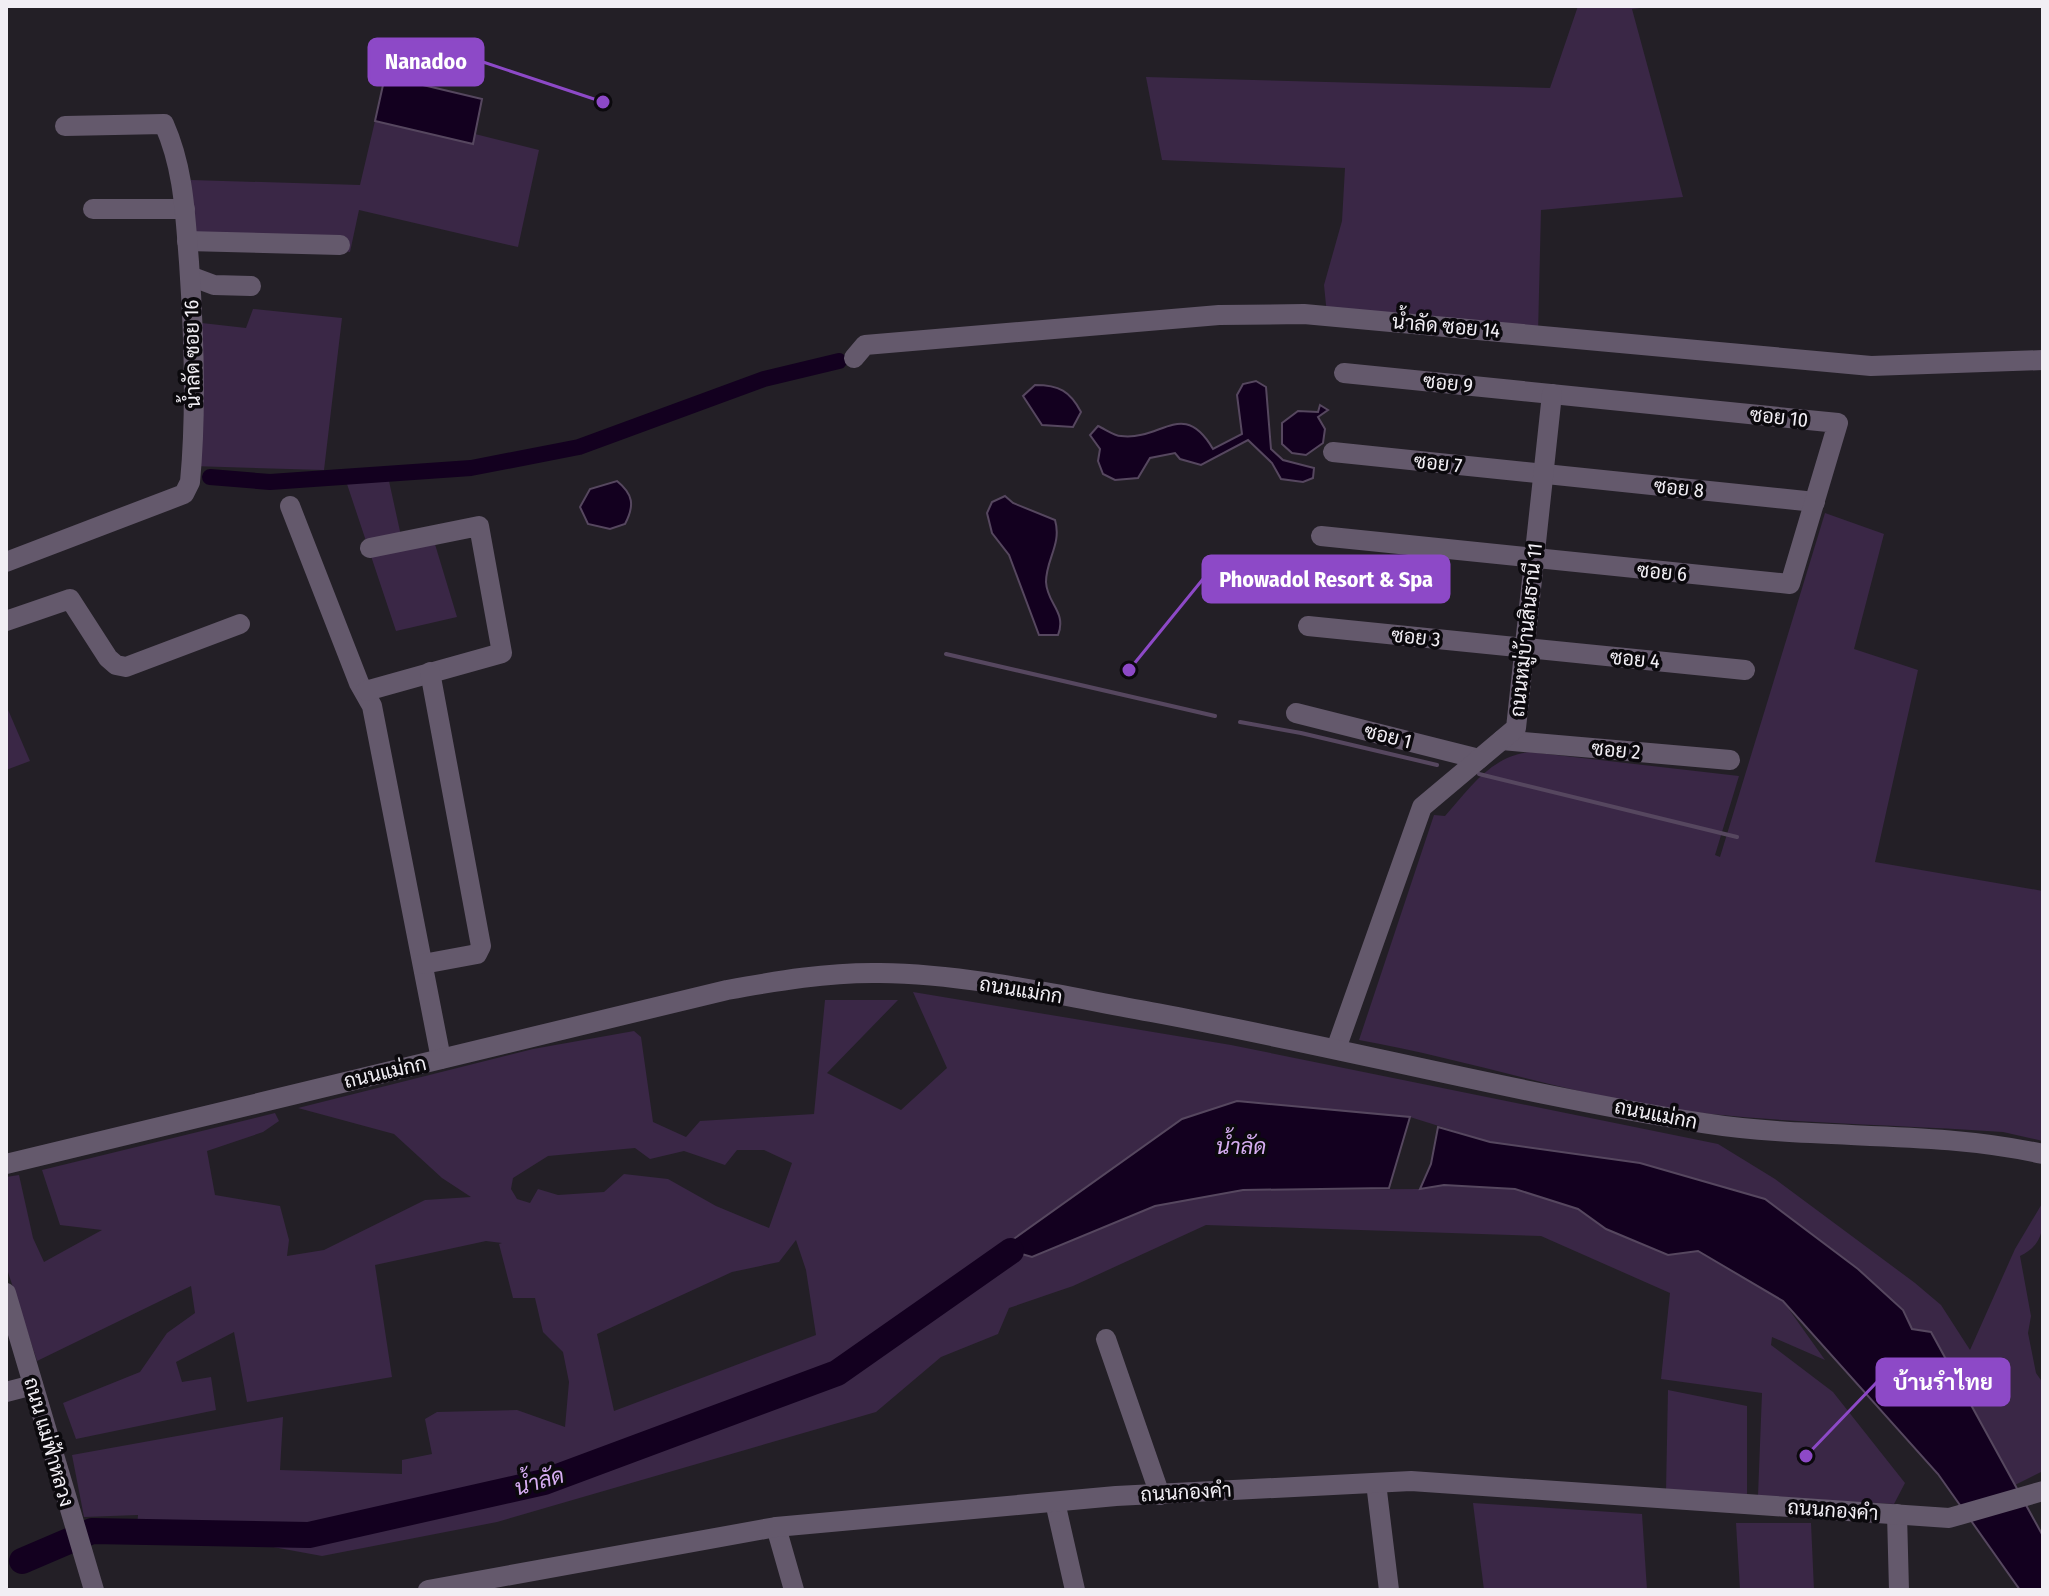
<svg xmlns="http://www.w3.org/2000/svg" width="2049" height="1596" font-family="'Fira Sans Condensed',Sarabun,sans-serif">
  <rect width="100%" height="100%" fill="#231f26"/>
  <!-- green -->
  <g fill="#3a2746" fill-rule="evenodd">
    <path d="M1578 6H1657L1632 9 1683 197 1541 210 1538 334 1327 315 1324 285 1342 221 1345 168 1162 160 1146 77 1550 88Z"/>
    <path d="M375 121 473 144 475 134 539 150 518 247 359 210 350 252 279 241 193 242 191 180 360 185Z"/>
    <path d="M253 309 342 318 324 470 192 466 193 322 246 328Z"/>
    <path d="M387 472 403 545 434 541 457 617 396 631 344 475Z"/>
    <path d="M1825 513 1884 534 1854 649 1918 670 1875 862 2043 891V1141L2003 1132C1906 1125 1808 1124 1711 1114 1592 1102 1477 1061 1359 1040L1434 815 1445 816C1470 788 1491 756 1530 752L1739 776 1715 855 1720 857Z"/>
    <path d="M6 705 30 761 6 770Z"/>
    <path d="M913 992 1231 1045 1718 1144 1775 1179 1915 1283 1941 1305 1970 1350 2015 1249 2043 1202C2043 1228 2045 1243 2020 1256L2031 1316 2028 1333 2036 1373 2043 1383V1471L2013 1486 1931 1332 1912 1329 1903 1309 1765 1199 1640 1163 1490 1142 1410 1117 1182 1119 1002 1247 1033 1257 1155 1206 1243 1190 1420 1189 1444 1185 1515 1189 1578 1209 1606 1229 1668 1255 1698 1251 1783 1301 1825 1360 1772 1337 1771 1345 1833 1392 1905 1483 1894 1504 1758 1496 1762 1393 1661 1379 1670 1293 1541 1236 1206 1225 1073 1286 1009 1308 998 1334 941 1357 876 1412 497 1522 322 1556 230 1539 136 1540 138 1515 84 1517 72 1455 283 1417 280 1470 402 1474V1460L432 1454 425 1419 437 1412 517 1410 565 1427 569 1382 563 1352 543 1332 535 1298H513L499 1244 502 1243 486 1241 375 1265 392 1377 247 1402 234 1332 176 1362 182 1382 211 1377 216 1410 76 1439 63 1403 140 1372 167 1333 195 1313 191 1286 37 1361 6 1266V1177L19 1175 33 1238 44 1262 102 1230 60 1225 42 1170 275 1113 279 1121 263 1132 207 1151 215 1195 280 1206 289 1240 287 1256 324 1250 425 1200 471 1197 442 1178 394 1134 298 1108 533 1049 634 1031 641 1037 653 1122 686 1137 700 1121 814 1114 825 1000H898L827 1073 901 1110 947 1068ZM635 1148 650 1159 684 1151 725 1165 737 1150H764L792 1163 769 1228 716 1206 668 1179 624 1174 604 1192 558 1195 538 1189 530 1203 517 1199 511 1189 513 1178 548 1156ZM796 1240 806 1270 816 1335 614 1411 597 1334 732 1272 779 1262Z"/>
    <path d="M1668 1390 1747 1406V1494L1666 1492Z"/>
    <path d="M1473 1503 1642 1514 1647 1590H1484Z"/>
    <path d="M1736 1523H1811L1814 1590H1740Z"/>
  </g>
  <!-- water -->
  <g fill="#13001f" stroke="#56475f" stroke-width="2">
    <path d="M385 76 482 99 473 144 375 121Z"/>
    <path d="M1256 381 1266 387 1271 449 1283 460 1314 468 1313 478 1303 482 1281 479 1272 463 1248 440 1201 465 1180 459 1175 453 1150 458 1138 478 1115 480 1103 474 1098 461 1100 449 1090 435 1098 426C1105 429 1114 436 1121 436 1162 441 1183 398 1213 449L1242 434 1237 395 1243 384Z"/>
    <path d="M1035 385C1059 385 1070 391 1081 412L1073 427 1042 425 1023 396Z"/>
    <path d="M1320 405 1328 410 1318 417 1325 429 1323 443 1306 455 1292 453 1282 444V423L1298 411 1318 412Z"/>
    <path d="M617 481C633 494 635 505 625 524L610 529 588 524 580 507 590 489Z"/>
    <path d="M1005 496 1013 503 1055 520C1062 544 1046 559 1046 582 1047 604 1067 612 1058 635H1039L1009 555 992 533 987 513 992 502Z"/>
    <path d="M1237 1101 1410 1117 1389 1188 1243 1190 1155 1206 1032 1257 1001 1248 1182 1119Z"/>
    <path d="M1438 1127 1490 1142 1640 1163 1765 1199 1858 1269 1903 1310 1912 1329 1931 1332 2043 1536V1590H2020L1938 1474 1783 1301 1698 1251 1668 1255 1606 1229 1578 1209 1515 1189 1444 1185 1420 1189 1431 1164Z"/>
  </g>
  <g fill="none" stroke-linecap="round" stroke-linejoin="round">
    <!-- stream -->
    <g stroke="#56475f" stroke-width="4">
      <path d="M946 654 1215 716"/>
      <path d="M1240 722 1301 733 1437 765"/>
      <path d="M1479 774 1737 837"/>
    </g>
    <!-- canal -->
    <path stroke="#13001f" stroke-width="16" d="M210 477 270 482 471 468 579 447 764 379 839 361"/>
    <!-- river -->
    <path stroke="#13001f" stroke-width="26" d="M22 1561 92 1531 309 1535 544 1482 837 1373 1011 1251"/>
    <!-- minor -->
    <g stroke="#64596c" stroke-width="20">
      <path d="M93 209H185"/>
      <path d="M187 241 340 245"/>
      <path d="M190 276 214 285 251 286"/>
      <path d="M854 358 865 345 1219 315 1304 314 1871 366 2043 360"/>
      <path d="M1333 452 1815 502"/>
      <path d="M290 506 359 683 372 706 441 1059"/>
      <path d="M1321 536 1790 584 1838 423 1344 373"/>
      <path d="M6 562 184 494 190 482C197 409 194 334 189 262 185 214 184 169 164 124L65 126"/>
      <path d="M6 621 70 599 108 658 116 665 126 667 240 624"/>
      <path d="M1308 626 1745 670"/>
      <path d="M366 691 502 653 479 526 370 548"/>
      <path d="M1296 713 1479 759"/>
      <path d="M1502 740 1730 760"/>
      <path d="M423 964 477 954 481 946 430 672"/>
      <path d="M1336 1049 1422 807 1516 728 1552 394"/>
      <path d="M6 1164 727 990C777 981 828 972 880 973 970 974 1062 996 1151 1012 1335 1046 1519 1094 1703 1123 1817 1141 1930 1129 2043 1154"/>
      <path d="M6 1293 94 1590"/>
      <path d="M1106 1339 1160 1495"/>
      <path d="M6 1392 33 1385"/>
      <path d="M1376 1483 1389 1590"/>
      <path d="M1055 1502 1075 1590"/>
      <path d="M1897 1514 1899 1590"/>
      <path d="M776 1527 794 1590"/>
      <path d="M428 1590 776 1527 1116 1496 1411 1481 1949 1518 2043 1491"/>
    </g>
  </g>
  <g text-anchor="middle" stroke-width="7" stroke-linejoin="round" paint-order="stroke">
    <!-- street labels -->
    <g font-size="20" fill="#f1eef4" stroke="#0b090d">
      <text transform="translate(1446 326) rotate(5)" y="7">น้ำลัด ซอย 14</text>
      <text transform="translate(192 354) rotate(-91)" y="7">น้ำลัด ซอย 16</text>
      <text transform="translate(1448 383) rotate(6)" y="7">ซอย 9</text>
      <text transform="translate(1779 417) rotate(6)" y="7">ซอย 10</text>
      <text transform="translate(1438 463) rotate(6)" y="7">ซอย 7</text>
      <text transform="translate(1679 488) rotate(6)" y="7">ซอย 8</text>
      <text transform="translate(1662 572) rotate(5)" y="7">ซอย 6</text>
      <text transform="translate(1526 630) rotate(-84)" y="7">ถนนหมู่บ้านสินธานี 11</text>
      <text transform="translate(1416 637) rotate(6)" y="7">ซอย 3</text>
      <text transform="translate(1635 659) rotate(5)" y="7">ซอย 4</text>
      <text transform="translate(1388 736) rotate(14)" y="7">ซอย 1</text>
      <text transform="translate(1616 750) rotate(5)" y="7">ซอย 2</text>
      <text transform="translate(1021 990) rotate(9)" y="7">ถนนแม่กก</text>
      <text transform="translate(385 1072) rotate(-13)" y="7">ถนนแม่กก</text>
      <text transform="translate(1656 1114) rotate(11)" y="7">ถนนแม่กก</text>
      <text transform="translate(49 1442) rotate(74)" y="7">ถนน แม่ฟ้าหลวง</text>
      <text transform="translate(1186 1492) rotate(-3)" y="7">ถนนกองคำ</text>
      <text transform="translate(1833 1510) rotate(4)" y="7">ถนนกองคำ</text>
    </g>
    <!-- water labels -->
    <g font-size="22" font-style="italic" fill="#d7aef2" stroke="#0b090d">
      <text x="1241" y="1154">น้ำลัด</text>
      <text transform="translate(539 1481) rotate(-16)" y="8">น้ำลัด</text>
    </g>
  </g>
  <!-- callouts -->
  <path fill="none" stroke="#8d49c7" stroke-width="3" d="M603 102L483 62M1129 670L1203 579M1806 1456L1877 1382"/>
  <g fill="#8d49c7" stroke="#0b090d" stroke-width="3">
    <circle cx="603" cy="102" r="8"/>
    <circle cx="1129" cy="670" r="8"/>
    <circle cx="1806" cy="1456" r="8"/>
  </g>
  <g fill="#8d49c7" stroke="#8d49c7" stroke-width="3">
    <rect x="369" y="39" width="114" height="46" rx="8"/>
    <rect x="1203" y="556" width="246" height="46" rx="8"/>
    <rect x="1877" y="1359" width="132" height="46" rx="8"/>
  </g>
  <g font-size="22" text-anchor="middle" font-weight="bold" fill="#fff">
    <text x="426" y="69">Nanadoo</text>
    <text x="1326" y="587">Phowadol Resort &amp; Spa</text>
    <text x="1943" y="1390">บ้านรำไทย</text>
  </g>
  <!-- border -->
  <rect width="2049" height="1596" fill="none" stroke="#f1eef4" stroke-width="16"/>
</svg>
